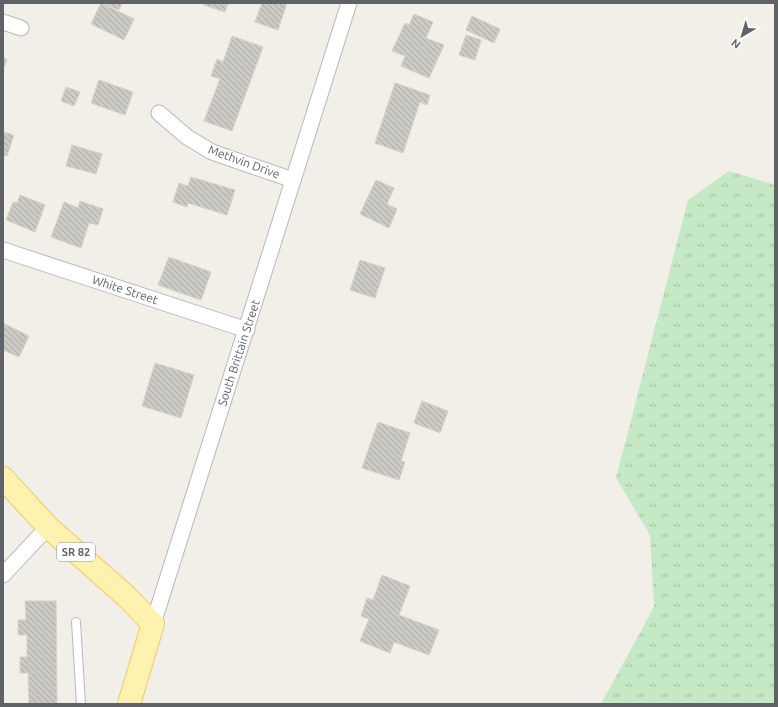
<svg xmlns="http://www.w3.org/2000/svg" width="778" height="707" font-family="Ubuntu,sans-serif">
  <defs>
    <pattern id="grass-tufts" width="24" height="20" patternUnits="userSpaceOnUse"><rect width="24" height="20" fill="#c5e8c5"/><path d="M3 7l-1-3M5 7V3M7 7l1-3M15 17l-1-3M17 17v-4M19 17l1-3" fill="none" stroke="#a3c0a4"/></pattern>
    <pattern id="building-back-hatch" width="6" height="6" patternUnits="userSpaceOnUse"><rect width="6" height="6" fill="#cccac5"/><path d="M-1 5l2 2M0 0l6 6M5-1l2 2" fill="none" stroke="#a9a8a4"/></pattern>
  </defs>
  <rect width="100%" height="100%" fill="#f1efe8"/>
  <!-- grass -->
  <path fill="url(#grass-tufts)" d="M729 171 775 185V704H601L654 607 650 535 616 478 688 200Z"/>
  <!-- building -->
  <g fill="url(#building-back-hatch)" stroke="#d6d1c6">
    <path d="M101 3 134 19 124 40 91 24Z"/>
    <path d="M103 3H122L119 10Z"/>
    <path d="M204 3H228L225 12 204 5Z"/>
    <path d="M262 3H287L278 30 255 22Z"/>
    <path d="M414 14 433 22 426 38 444 45 429 78 401 66 405 56 392 51 405 23 409 25Z"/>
    <path d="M472 16 500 29 494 43 466 30Z"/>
    <path d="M466 35 481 40 475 60 459 55Z"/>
    <path d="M232 36 263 47 232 131 204 121 220 79 211 76 217 59 223 62Z"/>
    <path d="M3 58 7 60 3 69Z"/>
    <path d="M99 80 133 92 125 115 91 103Z"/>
    <path d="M395 83 430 95 427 105 420 102 403 153 375 143Z"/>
    <path d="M66 87 80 92 74 106 61 101Z"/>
    <path d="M3 132 14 135 7 156 3 155Z"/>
    <path d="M72 145 102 154 96 174 66 166Z"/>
    <path d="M191 177 235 190 227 215 188 203 187 207 173 202 179 183 188 186Z"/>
    <path d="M376 180 394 188 387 204 397 209 389 228 360 214Z"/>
    <path d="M20 195 45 205 35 232 6 220 13 202 17 203Z"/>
    <path d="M80 201 103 209 98 225 89 223 81 248 51 237 64 202 78 208Z"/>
    <path d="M169 257 211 272 201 300 158 285Z"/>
    <path d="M360 260 385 268 375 298 350 290Z"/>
    <path d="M3 323 29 336 19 357 3 350Z"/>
    <path d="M155 363 194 375 181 418 142 406Z"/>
    <path d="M422 401 448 411 440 433 414 423Z"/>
    <path d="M378 422 410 433 401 461 405 462 399 480 362 468Z"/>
    <path d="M382 575 410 586 399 615 439 630 429 655 394 642 390 653 360 641 369 619 361 616 367 598 373 600Z"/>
    <path d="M25 601H56L57 704H29L28 673H20V657H27V635H18V620H26Z"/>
  </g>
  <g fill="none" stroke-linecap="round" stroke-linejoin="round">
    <!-- lane casing -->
    <g stroke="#b5b8bc" stroke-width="10">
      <path id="lane" d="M76 622 81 704"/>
    </g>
    <!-- street casing -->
    <g stroke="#b5b8bc" stroke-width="17">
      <g id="street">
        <path d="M3 22 21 28"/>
        <path d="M159 113 187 137 212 152 293 180"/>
        <path d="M3 250 247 330"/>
        <path d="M3 575 48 527"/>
        <path d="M153 624 349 3"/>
      </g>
    </g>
    <!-- primary casing -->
    <g stroke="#f2c960" stroke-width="24">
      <path id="primary" d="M3 478 48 527 127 597 153 624 129 704"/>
    </g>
    <!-- lane -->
    <use href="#lane" stroke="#fff" stroke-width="8"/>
    <!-- street -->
    <use href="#street" stroke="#fff" stroke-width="15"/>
    <!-- primary -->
    <use href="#primary" stroke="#fff2af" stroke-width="22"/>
  </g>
  <g text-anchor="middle" stroke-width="3" stroke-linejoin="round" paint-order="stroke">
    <!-- shield labels -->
    <rect fill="#fff" stroke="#8f9295" stroke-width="1" x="57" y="543" width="38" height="18" rx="3"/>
    <g font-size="11" font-weight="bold" fill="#5f6368">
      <text x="76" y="556">SR 82</text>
    </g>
    <!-- street labels -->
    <g font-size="12" fill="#5f6368" stroke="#fff">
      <text transform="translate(244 162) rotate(20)" y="4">Methvin Drive</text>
      <text transform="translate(125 290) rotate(18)" y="4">White Street</text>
      <text transform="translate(239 353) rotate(-72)" y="4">South Brittain Street</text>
    </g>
  </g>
  <!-- border -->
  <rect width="778" height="707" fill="none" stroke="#5f6368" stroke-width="8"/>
  <!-- north arrow -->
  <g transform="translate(742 36) rotate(218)" stroke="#ffffff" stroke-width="3" paint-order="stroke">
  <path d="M0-3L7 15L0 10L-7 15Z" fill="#5f6368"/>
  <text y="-6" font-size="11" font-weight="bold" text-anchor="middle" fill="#5f6368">N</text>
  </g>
</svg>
